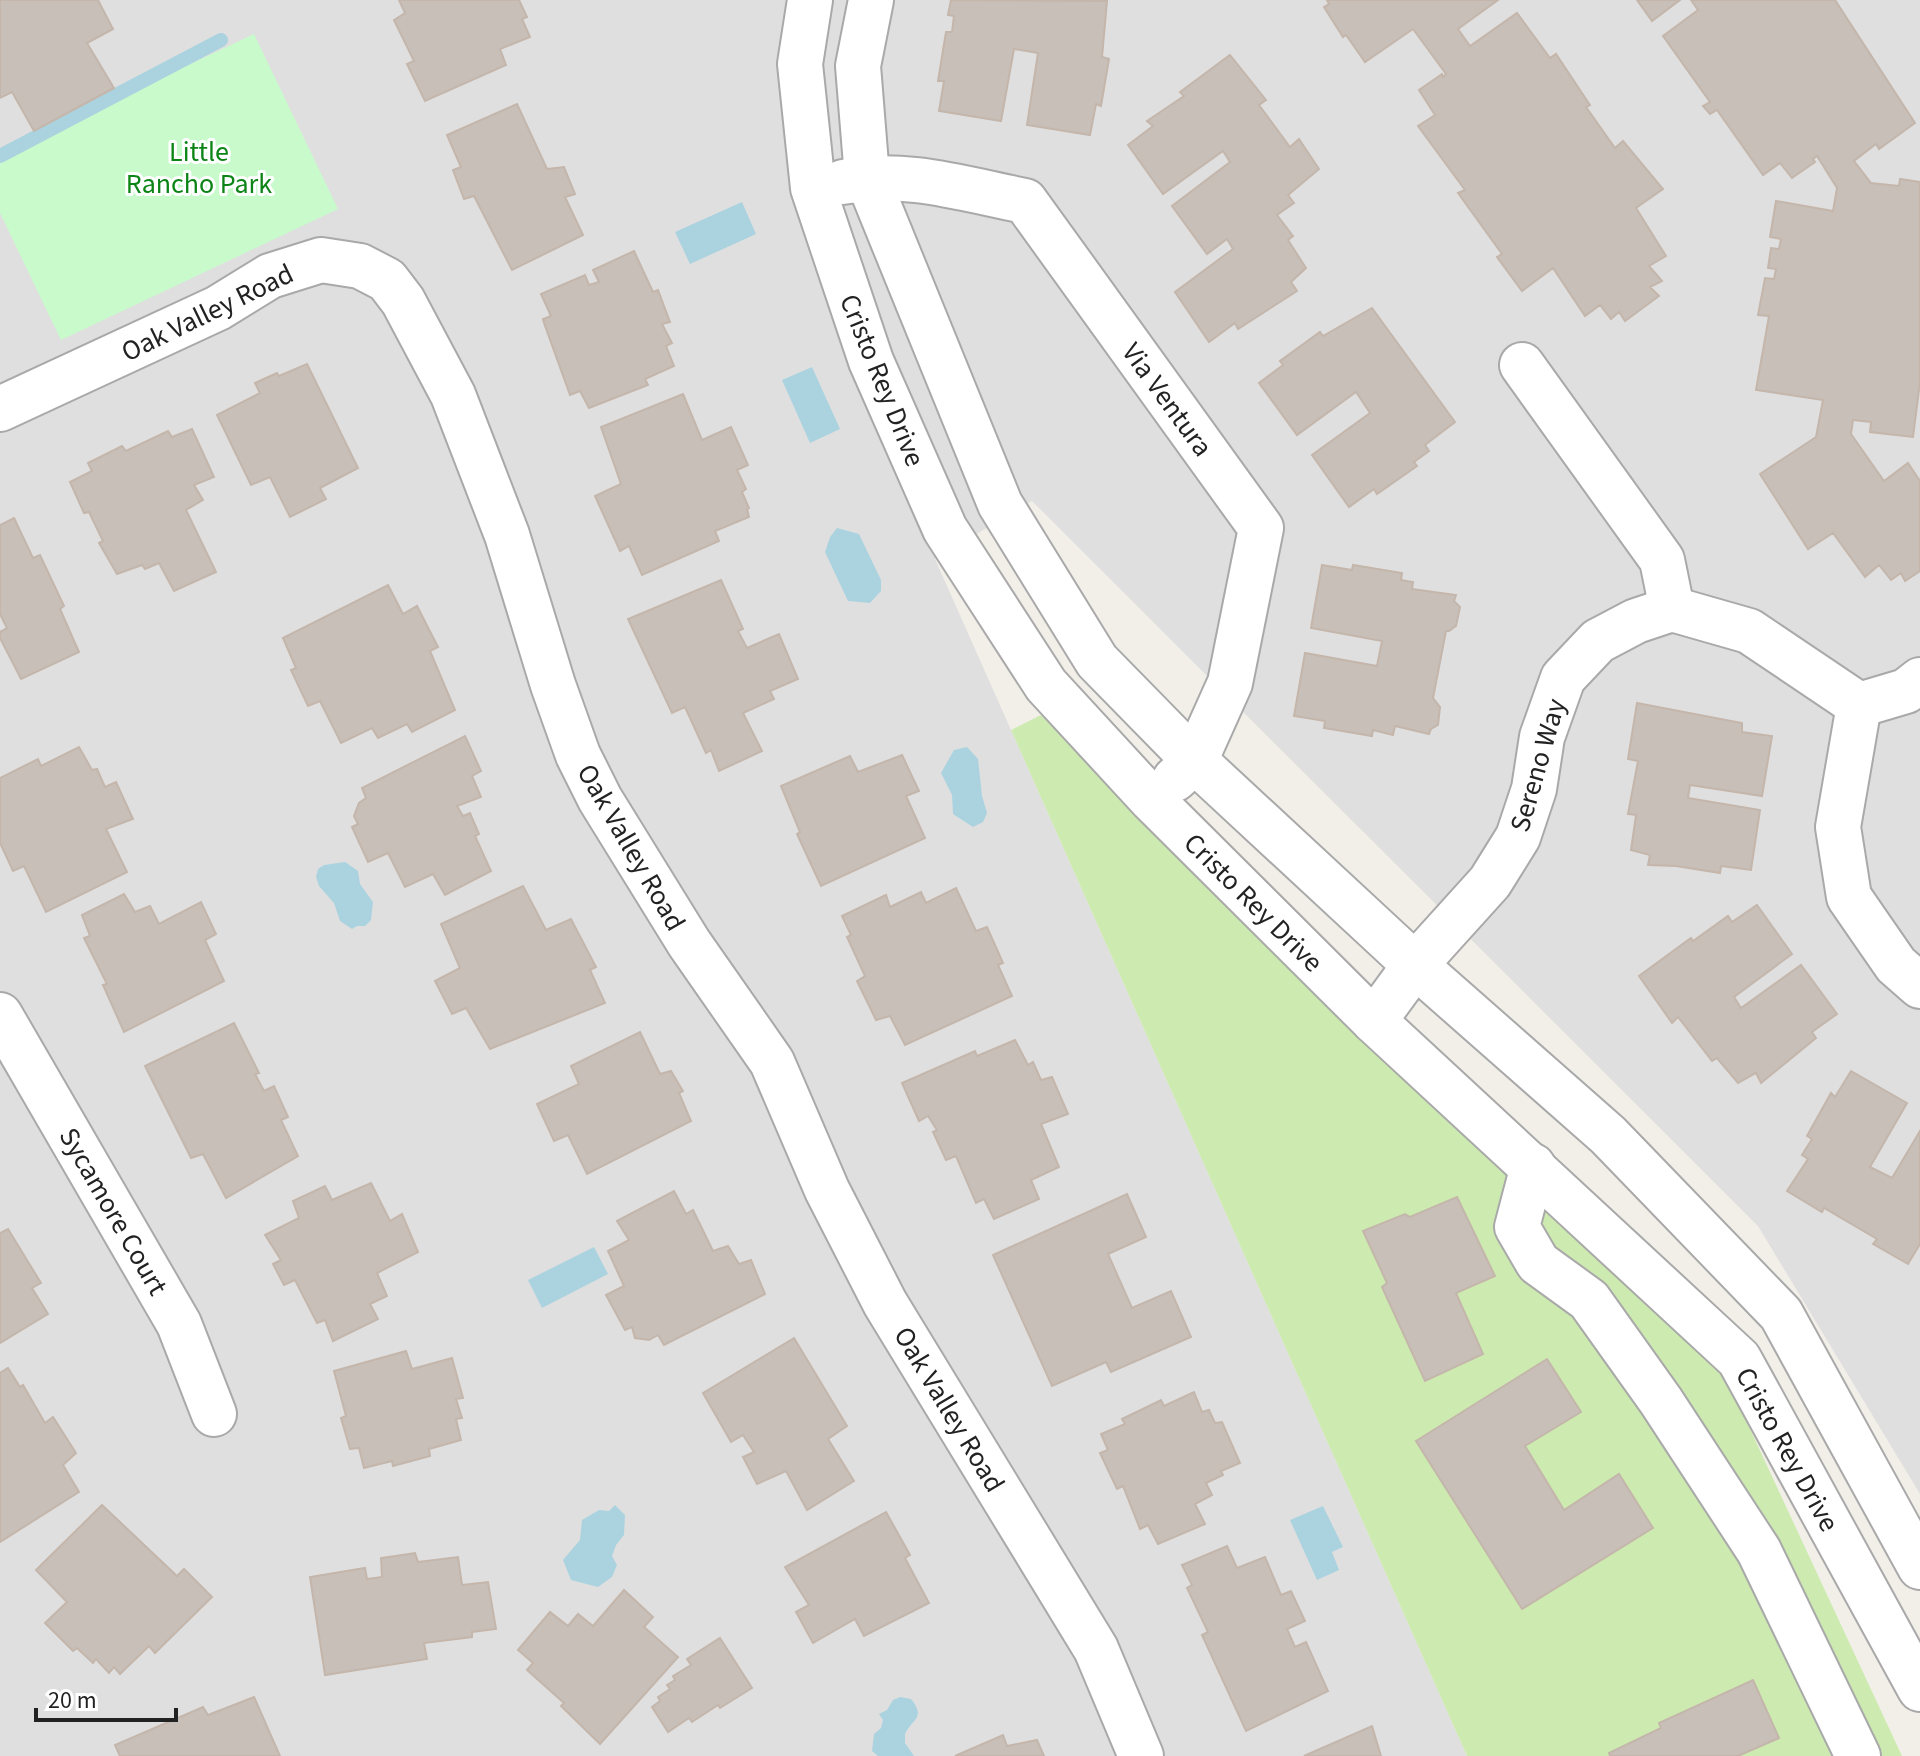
<svg xmlns="http://www.w3.org/2000/svg" width="1920" height="1756" font-family="'Source Sans 3',sans-serif">
  <rect width="100%" height="100%" fill="#f2efe9"/>
  <!-- residential -->
  <path fill="#e0dfdf" d="M0 0H1920V1494L1758 1226 1032 501 935 559 1467 1756H0Z"/>
  <!-- grass -->
  <path fill="#cdebb0" d="M1041 715 1360 1039 1723 1371 1902 1756H1467L1011 730Z"/>
  <!-- park -->
  <path fill="#c8facc" d="M254 34 338 209 61 340 0 213V154Z"/>
  <!-- water -->
  <g fill="#aad3df">
    <path d="M742 202 756 234 690 264 675 232Z"/>
    <path d="M812 367 840 429 810 443 782 380Z"/>
    <path d="M837 528 859 534 881 580V591L870 603 848 601 825 552 830 537Z"/>
    <path d="M967 747 978 759 982 796 987 813 983 822 973 827 953 814 952 795 941 773 954 750Z"/>
    <path d="M345 862 358 871 360 884 373 902 371 920 365 926H357L352 929 340 921 334 903 319 886 316 877 318 869 324 865Z"/>
    <path d="M594 1247 608 1274 542 1308 528 1280Z"/>
    <path d="M615 1505 625 1515 624 1535 616 1545 612 1556 617 1565 612 1577 598 1587 571 1580 563 1560 580 1540 582 1520 599 1510 609 1511Z"/>
    <path d="M1323 1506 1343 1547 1332 1552 1339 1570 1317 1580 1290 1520Z"/>
    <path d="M900 1697 911 1699C926 1718 913 1718 905 1734V1743L914 1756H878L872 1751 874 1734 881 1728 883 1720 879 1714 887 1710 893 1700Z"/>
  </g>
  <g fill="none" stroke-linecap="round" stroke-linejoin="round">
    <!-- stream -->
    <path stroke="#aad3df" stroke-width="14" d="M0 156 221 40"/>
  </g>
  <!-- building -->
  <g fill="#c7bfb8" stroke="#c4b6ab" stroke-width="2">
    <path d="M0 0H98L113 29 87 43 114 88 34 131 12 92 0 98Z"/>
    <path d="M399 0H519L527 17 522 19 530 37 500 49 506 65 425 101 407 64 414 61 394 20 405 13Z"/>
    <path d="M951 0 1107 1 1102 57 1109 59 1101 106 1096 104 1090 135 1027 125 1038 53 1014 49 1001 121 939 111 944 81H938L946 32H952L954 16 948 15Z"/>
    <path d="M1327 0H1498L1458 29 1470 46 1517 13 1550 58 1556 54 1590 105 1586 107 1615 148 1623 141 1663 189 1636 208 1666 256 1649 266 1662 281 1650 287 1659 296 1625 321 1619 312 1611 319 1600 305 1585 316 1553 268 1522 291 1497 257 1502 254 1458 193 1465 190 1418 126 1435 115 1419 90 1442 74 1443 77 1446 74 1413 29 1365 62 1346 35 1343 37 1324 7 1329 4Z"/>
    <path d="M1637 0H1680L1652 21Z"/>
    <path d="M1691 0H1835L1915 123 1879 149 1876 144 1854 161 1871 183 1899 186 1900 179 1920 182V382L1913 437 1870 432 1871 422 1853 420 1851 434 1884 481 1908 463 1920 481V571L1905 581 1901 573 1891 580 1879 565 1865 577 1833 533 1808 549 1760 474 1816 437 1823 400 1756 390 1769 316 1758 315 1765 278 1774 279 1776 269 1768 268 1771 248 1779 249 1781 239 1770 237 1776 201 1833 211 1837 188 1817 156 1813 159 1815 162 1792 178 1780 163 1763 175 1717 110 1710 114 1703 106 1710 102 1663 36 1698 10Z"/>
    <path d="M1230 55 1266 100 1259 105 1290 147 1299 139 1319 169 1288 195 1294 203 1277 215 1293 236 1288 240 1306 268 1291 282 1297 291 1238 329 1235 323 1209 342 1175 292 1233 249 1227 239 1207 254 1172 206 1230 162 1223 151 1163 194 1128 145 1153 126 1147 121 1184 96 1180 92Z"/>
    <path d="M517 104 547 169 564 167 575 194 565 197 583 235 512 270 474 196 464 199 453 170 461 167 447 135Z"/>
    <path d="M634 251 653 292 658 290 670 322 662 324 672 343 666 346 674 366 645 379 648 385 589 408 580 391 570 395 544 323 543 319 551 316 541 294 585 275 589 285 599 282 593 270Z"/>
    <path d="M1372 308 1455 422 1425 445 1429 451 1414 462 1417 466 1377 494 1374 489 1349 507 1312 455 1370 413 1356 392 1297 435 1259 383 1283 365 1280 361 1320 332 1323 336Z"/>
    <path d="M307 364 358 468 320 488 326 499 290 517 270 477 251 485 217 415 260 393 255 383 277 373 279 376Z"/>
    <path d="M683 394 702 440 731 427 748 465 737 470 746 489 742 492 749 508 747 509 749 517 715 531 719 541 642 575 629 546 620 551 595 496 621 484 601 427Z"/>
    <path d="M192 429 214 477 194 485 203 500 186 510 216 572 174 591 159 563 145 569 142 565 117 574 99 543 103 541 89 512 84 513 70 482 92 471 88 463 122 446 126 451 168 431 172 437Z"/>
    <path d="M14 518 33 558 40 555 64 606 60 609 79 652 21 679 0 638V632L7 628 0 614V525Z"/>
    <path d="M1322 565 1352 570 1353 565 1402 573 1401 580 1413 582 1412 589 1456 595 1454 601 1460 607 1456 626 1449 631H1446L1433 698 1440 707 1438 725 1431 729 1429 734 1395 726 1393 735 1373 730 1372 736 1324 728 1325 721 1294 716 1305 653 1377 666 1382 641 1311 628Z"/>
    <path d="M721 580 743 629 738 631 747 648 779 634 798 679 770 691 774 699 743 713 762 751 719 771 711 750 706 753 685 707 672 713 628 619Z"/>
    <path d="M388 585 403 614 417 606 438 647 430 651 455 710 412 732 407 724 378 738 372 728 341 743 320 701 308 706 291 670 296 668 283 638Z"/>
    <path d="M1637 703 1742 723V732L1772 736 1762 796 1690 785 1688 798 1760 810 1751 870 1721 866 1720 873 1676 866 1648 865 1650 855 1631 850 1636 815 1628 814 1638 761 1628 759Z"/>
    <path d="M465 736 481 771 472 776 481 797 457 806 463 816 470 813 479 834 475 836 491 871 445 895 433 874 405 887 388 853 368 862 352 827 358 824 354 816 359 803 366 798 362 788Z"/>
    <path d="M79 747 92 770 97 769 105 787 116 782 133 819 106 829 127 872 46 912 24 866 13 871 0 843V778L38 759 41 766Z"/>
    <path d="M902 755 919 791 906 796 925 838 821 886 797 834 800 832 781 786 850 756 858 772Z"/>
    <path d="M523 886 546 930 571 919 596 967 590 970 605 1003 490 1049 466 1008 452 1014 435 981 460 968 441 924Z"/>
    <path d="M956 888 976 931 987 927 1003 963 998 965 1012 996 905 1045 890 1016 876 1020 857 981 865 976 847 937 851 935 842 916 886 895 890 907 921 892 926 903Z"/>
    <path d="M124 894 135 912 150 906 159 924 201 902 216 934 205 940 224 981 124 1032 103 985 107 984 84 938 90 936 82 915Z"/>
    <path d="M1757 905 1792 954 1734 997 1741 1008 1801 965 1837 1014 1812 1032 1816 1038 1761 1083 1756 1073 1738 1083 1717 1058 1712 1061 1678 1017 1672 1023 1639 976 1691 938 1693 941 1728 916 1732 922Z"/>
    <path d="M234 1023 259 1073 255 1074 264 1091 274 1086 288 1117 281 1120 298 1156 226 1198 203 1154 191 1158 145 1066Z"/>
    <path d="M640 1032 660 1074 671 1071 683 1091 679 1093 691 1121 587 1174 568 1135 554 1141 537 1104 579 1084 571 1066Z"/>
    <path d="M1015 1040 1028 1065 1033 1062 1041 1080 1052 1077 1068 1114 1041 1124 1059 1167 1031 1180 1039 1199 994 1219 984 1199 976 1203 956 1156 946 1160 933 1132 937 1130 928 1116 919 1121 902 1083 975 1051 977 1056Z"/>
    <path d="M1851 1071 1907 1103 1870 1167 1892 1178 1920 1131V1244L1908 1264 1873 1244 1877 1239 1824 1208 1822 1212 1787 1191 1808 1159 1802 1155 1812 1139 1807 1136 1831 1093 1835 1097Z"/>
    <path d="M371 1183 390 1221 402 1214 418 1252 377 1273 387 1296 370 1304 378 1319 333 1341 325 1320 317 1323 295 1280 284 1285 273 1264 281 1260 265 1235 299 1218 293 1201 325 1186 332 1200Z"/>
    <path d="M674 1191 686 1214 693 1210 713 1251 728 1246 739 1264 751 1260 765 1294 664 1345 658 1335 649 1340 635 1338 632 1327 625 1330 606 1295 624 1286 608 1251 629 1240 617 1221Z"/>
    <path d="M1127 1194 1146 1237 1108 1254 1132 1308 1171 1291 1191 1337 1111 1372 1106 1362 1052 1386 993 1255Z"/>
    <path d="M1457 1197 1495 1276 1456 1293 1483 1354 1425 1381 1382 1287 1387 1283 1363 1231 1405 1214 1410 1217Z"/>
    <path d="M8 1229 41 1283 32 1288 48 1314 0 1343V1233Z"/>
    <path d="M794 1338 847 1426 828 1439 854 1481 807 1510 786 1471 757 1484 743 1457 754 1452 743 1435 731 1442 703 1393Z"/>
    <path d="M406 1351 412 1369 452 1358 463 1398 456 1399 462 1418 456 1419 461 1440 429 1449 430 1456 393 1466 392 1461 364 1468 359 1448 350 1449 341 1418 346 1416 334 1371Z"/>
    <path d="M1547 1359 1581 1412 1525 1446 1564 1510 1619 1474 1653 1528 1522 1609 1416 1441Z"/>
    <path d="M8 1368 20 1387 23 1385 45 1423 53 1417 76 1453 63 1465 79 1492 0 1542V1373Z"/>
    <path d="M1194 1392 1202 1412 1209 1410 1215 1423 1222 1422 1240 1463 1221 1471 1223 1475 1206 1483 1212 1495 1195 1504 1205 1524 1158 1544 1148 1525 1140 1529 1123 1486 1117 1489 1100 1453 1108 1450 1101 1434 1125 1424 1122 1419 1161 1400 1164 1406Z"/>
    <path d="M102 1505 177 1576 184 1569 212 1597 155 1653 149 1646 120 1674 114 1667 109 1673 96 1659 93 1663 77 1648 73 1651 45 1623 67 1602 36 1570Z"/>
    <path d="M886 1512 910 1555 905 1558 929 1603 864 1636 855 1619 813 1643 796 1612 809 1605 785 1567Z"/>
    <path d="M1227 1546 1237 1568 1265 1557 1281 1595 1291 1591 1305 1621 1287 1629 1295 1647 1306 1642 1328 1691 1246 1731 1202 1635 1208 1632 1187 1588 1192 1585 1182 1565Z"/>
    <path d="M415 1553 418 1562 458 1557 462 1585 488 1582 496 1629 472 1632V1637L424 1643 427 1659 325 1675 310 1577 365 1568 367 1579 382 1577 381 1558Z"/>
    <path d="M624 1590 653 1617 644 1627 678 1657 600 1744 561 1706 564 1703 527 1670 533 1663 518 1650 550 1612 568 1626 578 1614 593 1626Z"/>
    <path d="M720 1638 752 1688 720 1708 718 1705 692 1722 689 1718 668 1732 652 1707 660 1701 658 1697 670 1689 667 1685 675 1680 673 1676 691 1665 687 1659Z"/>
    <path d="M1753 1680 1779 1738 1738 1756H1610L1609 1753 1661 1728 1659 1723Z"/>
    <path d="M254 1697 280 1756H120L115 1745 203 1707 208 1715Z"/>
    <path d="M1372 1726 1381 1756H1304Z"/>
    <path d="M1003 1735 1007 1746 1037 1740 1044 1756H955Z"/>
  </g>
  <g fill="none" stroke-linecap="round" stroke-linejoin="round">
    <!-- minor casing -->
    <g stroke="#a9a9a9" stroke-width="48">
      <g id="minor">
        <path d="M810 0 800 64 813 188 871 361 945 529 1046 685 1152 800 1374 1021 1739 1359 1920 1689"/>
        <path d="M871 0 858 66 867 177 1000 504 1097 661 1195 761 1415 965 1608 1135 1781 1314 1920 1567"/>
        <path d="M843 182C904 170 964 189 1025 201L1261 528 1230 683 1195 761 1175 779"/>
        <path d="M1522 365 1662 560 1672 609"/>
        <path d="M0 409 218 308 270 276 321 260 360 266 387 280 403 301 453 395 507 535 553 685 578 755 600 799 689 943 772 1062 827 1190 885 1303 1096 1649 1141 1756"/>
        <path d="M1859 705 1838 827 1849 897 1896 965 1920 986"/>
        <path d="M1859 705 1906 691 1920 680"/>
        <path d="M0 1015 179 1324 214 1414"/>
        <path d="M1374 1021 1415 965 1490 882 1518 837 1534 789 1542 737 1563 678 1598 641 1636 621 1672 609 1749 631 1859 705"/>
        <path d="M1533 1166 1517 1227 1538 1263 1589 1300 1661 1401 1759 1551 1858 1756"/>
      </g>
    </g>
    <!-- minor -->
    <use href="#minor" stroke="#fff" stroke-width="44"/>
  </g>
  <g text-anchor="middle" stroke-width="6" stroke-linejoin="round" paint-order="stroke">
    <!-- park labels -->
    <g font-size="28" fill="#0c8416" stroke="#fff">
      <text x="199" y="161">Little<tspan x="199" dy="32">Rancho Park</tspan></text>
    </g>
    <!-- street labels -->
    <g font-size="28" fill="#222" stroke="#fff">
      <text transform="translate(207 312) rotate(-26)" y="10">Oak Valley Road</text>
      <text transform="translate(883 380) rotate(68)" y="10">Cristo Rey Drive</text>
      <text transform="translate(1168 399) rotate(54)" y="10">Via Ventura</text>
      <text transform="translate(1537 765) rotate(-74)" y="10">Sereno Way</text>
      <text transform="translate(632 847) rotate(60)" y="10">Oak Valley Road</text>
      <text transform="translate(1254 902) rotate(45)" y="10">Cristo Rey Drive</text>
      <text transform="translate(114 1211) rotate(60)" y="10">Sycamore Court</text>
      <text transform="translate(950 1409) rotate(59)" y="10">Oak Valley Road</text>
      <text transform="translate(1788 1449) rotate(61)" y="10">Cristo Rey Drive</text>
    </g>
  </g>
  <!-- scale -->
  <path d="M36 1708v12h140v-12" fill="none" stroke="#222222" stroke-width="4"/>
  <text x="48" y="1708" font-size="24" fill="#222222" stroke="#ffffff" stroke-width="6" paint-order="stroke">20 m</text>
</svg>
